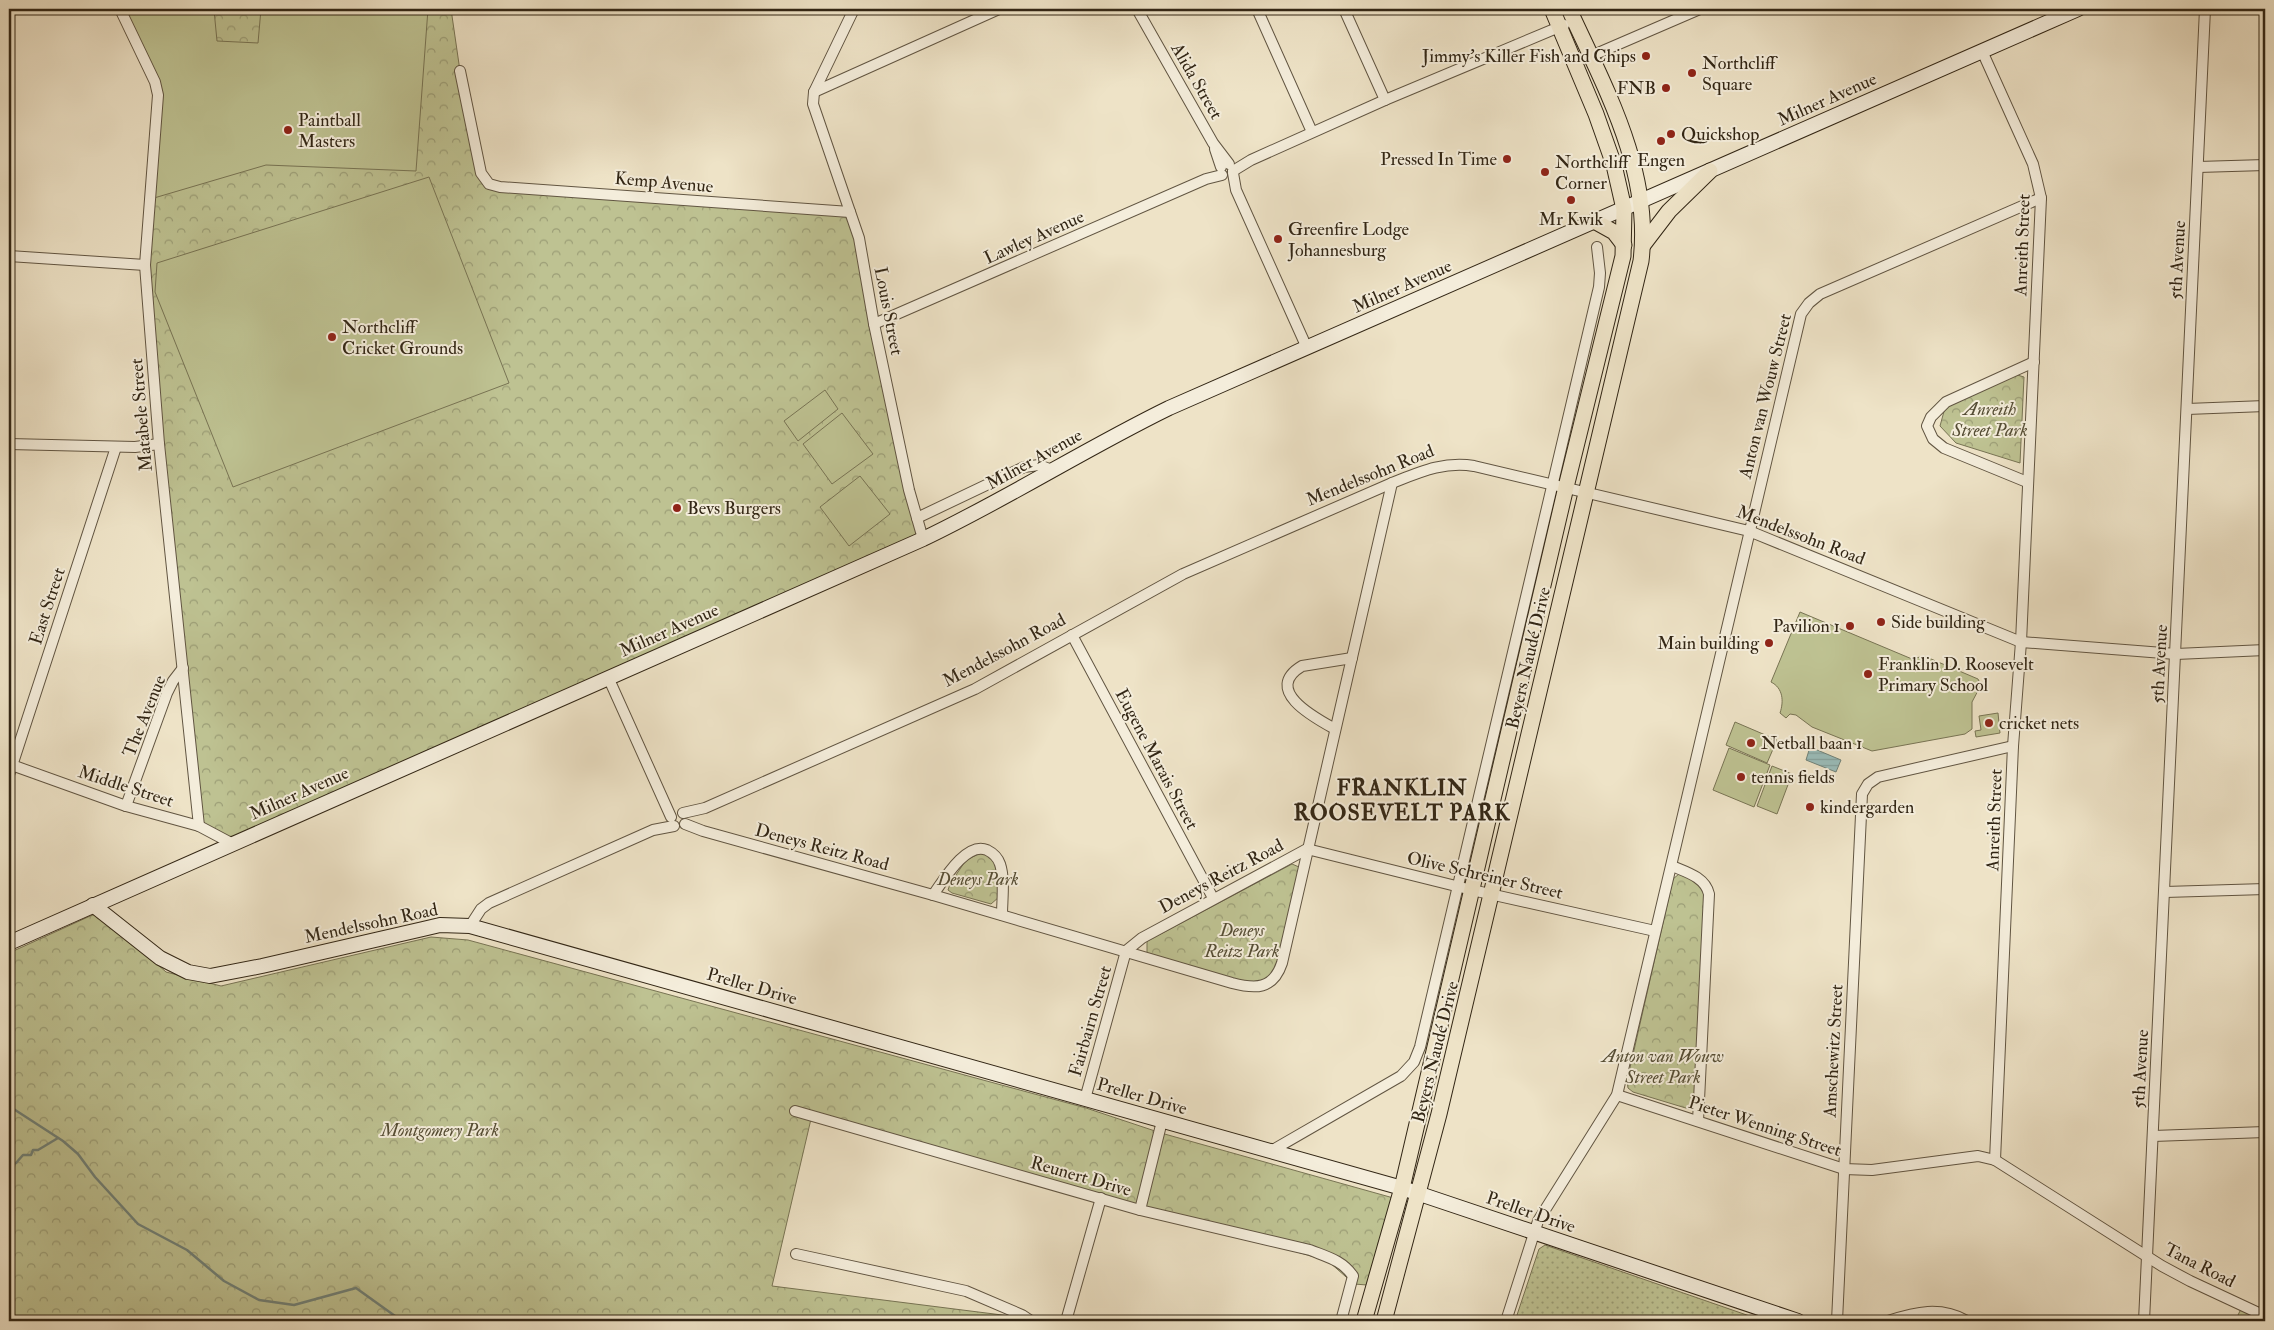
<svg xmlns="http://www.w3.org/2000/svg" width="2274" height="1330" font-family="'IM FELL Double Pica',serif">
  <defs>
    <pattern id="grass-dots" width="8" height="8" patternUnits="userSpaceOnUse" patternTransform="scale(1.25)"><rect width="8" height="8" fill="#bec292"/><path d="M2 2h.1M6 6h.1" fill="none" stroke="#9b9d76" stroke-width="1.8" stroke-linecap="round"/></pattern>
    <pattern id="park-crowns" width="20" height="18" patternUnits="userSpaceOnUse" patternTransform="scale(1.25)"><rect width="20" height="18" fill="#bec292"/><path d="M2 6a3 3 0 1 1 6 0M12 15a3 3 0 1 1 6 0" fill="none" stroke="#9b9d76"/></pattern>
    <pattern id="water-rules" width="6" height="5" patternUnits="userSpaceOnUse" patternTransform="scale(1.25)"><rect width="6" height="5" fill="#9abdba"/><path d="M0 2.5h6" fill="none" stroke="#85a29f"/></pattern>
  </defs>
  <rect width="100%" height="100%" fill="#eee3c7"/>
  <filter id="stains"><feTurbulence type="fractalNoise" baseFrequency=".004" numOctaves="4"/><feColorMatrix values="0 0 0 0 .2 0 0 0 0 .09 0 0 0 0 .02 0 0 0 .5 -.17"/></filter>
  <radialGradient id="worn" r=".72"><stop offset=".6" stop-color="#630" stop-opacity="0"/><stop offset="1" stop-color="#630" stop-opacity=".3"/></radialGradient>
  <!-- grass -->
  <path fill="url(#grass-dots)" stroke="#787454" d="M1545 1245 1764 1321H1515L1539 1249Z"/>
  <!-- park -->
  <g fill="url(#park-crowns)" stroke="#787454">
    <path d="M119 9H451L460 71 481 172 489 184 850 212 923 539 231 843 199 826 145 265 158 95Z"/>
    <path d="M2011 373 2024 377 2020 463 1956 443 1940 426 1946 404Z"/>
    <path d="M981 853 987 854 996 862 999 897 991 904 952 893 948 890 950 884 966 860Z"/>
    <path d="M1292 864 1299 867 1279 973 1253 987 1147 954V941L1153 938Z"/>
    <path d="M1679 874 1696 881 1705 891 1694 1102 1689 1109 1633 1092 1628 1088 1627 1081 1673 879Z"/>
    <path d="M99 912 166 972 221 986 431 937 468 940 1086 1108 1161 1133 1397 1199 1367 1285 1354 1284 1328 1261 1140 1206 811 1119 772 1286 1010 1316 1017 1321H20L9 1310V953Z"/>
    <path d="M1938 1314 1962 1321H1906Z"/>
  </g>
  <!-- garden -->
  <g fill="#bec292" stroke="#787454">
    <path d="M120 9 214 10 217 41 258 43 261 9H428L416 171 266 165 154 198 158 95Z"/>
    <path d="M429 177 509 383 233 487 155 292 157 263Z"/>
    <path d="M825 390 838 409 798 441 784 421Z"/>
    <path d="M842 413 873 454 832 484 803 444Z"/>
    <path d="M860 476 890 514 849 546 820 507Z"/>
    <path d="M1800 612 1912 659 1924 656 1978 679 1981 685 1972 702V729L1965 734 1872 751 1812 727 1796 715 1790 714 1786 718 1780 713C1784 701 1783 688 1771 682Z"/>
    <path d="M1998 713 2000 733 1976 737 1975 731 1981 730 1979 716Z"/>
    <path d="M1735 722 1777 740 1767 763 1726 745Z"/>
    <path d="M1729 748 1770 765 1754 807 1713 790Z"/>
    <path d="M1772 766 1792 774 1777 814 1757 806Z"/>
    <path d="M2242 1307 2265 1318V1321H2235Z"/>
  </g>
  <!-- water -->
  <path fill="url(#water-rules)" stroke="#708178" d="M1810 747 1841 760 1836 772 1806 760Z"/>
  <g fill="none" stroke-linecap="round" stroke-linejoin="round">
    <!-- stream -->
    <g stroke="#708178" stroke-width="2.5">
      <path d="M9 1106 63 1141 78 1154 95 1177 138 1224 187 1250 224 1281 259 1300 294 1305 356 1288 402 1321"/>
      <path d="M9 1167 16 1163 23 1155H31L33 1150H38L58 1138"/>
    </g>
    <!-- street casing -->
    <g stroke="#615542" stroke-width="12">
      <g id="street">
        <path d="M120 9 155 82 158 95 145 265 159 444 199 826"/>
        <path d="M854 9 814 92 813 104 859 238 874 324 909 490 923 539"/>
        <path d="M1137 9 1213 143 1229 164"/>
        <path d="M1257 9 1312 132"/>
        <path d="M1344 9 1385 100"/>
        <path d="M1982 51 2033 164 2041 198 2021 642 2013 746 1995 1160"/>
        <path d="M1591 56 1700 9"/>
        <path d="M460 71 481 173 489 184 500 187 850 212"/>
        <path d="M814 92 999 9"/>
        <path d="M1215 149 1221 167"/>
        <path d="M2198 167 2265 165"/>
        <path d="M1233 171 1251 160 1385 100 1564 25"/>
        <path d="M1233 173 1236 190 1307 348"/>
        <path d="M9 256 145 265"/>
        <path d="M874 324 1206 179 1222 175"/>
        <path d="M2187 409 2265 406"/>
        <path d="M9 444 135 447 159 444"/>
        <path d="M2027 482 1944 448 1933 439 1927 426 1931 417 1946 402 2034 362"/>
        <path d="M917 518 1024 467 1039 465 1052 470"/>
        <path d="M1072 635 1213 898"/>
        <path d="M608 677 671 817"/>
        <path d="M1335 729C1315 718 1262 690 1302 666L1352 658"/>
        <path d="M9 764 126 806 199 826 231 843"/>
        <path d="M9 775 116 447"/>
        <path d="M126 806 167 693 173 681 183 668"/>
        <path d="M683 813 705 808 975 689 1183 574 1392 483C1420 472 1444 461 1474 466L1749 531 2021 642 2176 654 2265 650"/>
        <path d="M685 824 703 831 933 895 1232 983C1255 989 1273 990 1282 963L1392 483"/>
        <path d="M1672 866C1686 872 1705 877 1709 894L1698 1121"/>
        <path d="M2165 892 2265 889"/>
        <path d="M933 895C943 881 966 841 987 850 993 853 998 858 1000 864 1005 879 1002 900 1002 915"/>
        <path d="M470 926 481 909 489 903 653 830 674 826"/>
        <path d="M1617 1095 1844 1169 1872 1170 1978 1156 1995 1160 2162 1266 2190 1281 2265 1316"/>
        <path d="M1085 1099 1126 951 1142 938 1307 849 1472 890 1655 931"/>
        <path d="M795 1111 1140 1210 1310 1250C1327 1257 1342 1260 1353 1276L1341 1321"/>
        <path d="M2153 1136 2265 1132"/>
        <path d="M1271 1151 1401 1076 1414 1062 1420 1047 1599 287 1600 273 1597 247"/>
        <path d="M1140 1210 1162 1121"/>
        <path d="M796 1254 966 1291 1022 1315 1031 1321"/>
        <path d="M9 1317 13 1321"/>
        <path d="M1066 1321 1101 1198"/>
        <path d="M1506 1321 1538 1221 1617 1095 1801 314 1809 303 1820 294 2041 198"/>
        <path d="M1837 1321 1862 794 1868 784 1878 777 2013 746"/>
        <path d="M1888 1321C1916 1312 1940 1306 1967 1321"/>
        <path d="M2144 1321 2205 9"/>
      </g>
    </g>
    <!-- secondary casing -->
    <g stroke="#322615" stroke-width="16">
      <g id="secondary">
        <path d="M93 905 160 958 188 972 210 976 262 966 423 929 440 925 470 926 1402 1188 1798 1321"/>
        <path d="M9 943 923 539C1007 499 1085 449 1169 408L2078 9"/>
      </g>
    </g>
    <!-- primary casing -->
    <g stroke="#322615" stroke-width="17">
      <g id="primary">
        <path d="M1596 222 1614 232 1624 245"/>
        <path d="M1643 245 1669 211 1710 171"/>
        <path d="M1364 1321 1402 1188 1566 487 1623 256 1624 209 1614 165 1596 114 1552 9"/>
        <path d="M1384 1321 1439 1114 1641 261C1652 171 1605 88 1569 9"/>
      </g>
    </g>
    <!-- street -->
    <use href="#street" stroke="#f4eddb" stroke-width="10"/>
    <!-- secondary -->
    <use href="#secondary" stroke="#f4eddb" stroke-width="14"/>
    <!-- primary -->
    <use href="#primary" stroke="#eee3c7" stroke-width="15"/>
  </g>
  <!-- markers -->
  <g fill="#8f2418" stroke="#f4eddb" stroke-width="2">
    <circle cx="1646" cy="56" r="5"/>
    <circle cx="1692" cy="73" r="5"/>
    <circle cx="1666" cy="88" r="5"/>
    <circle cx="288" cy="130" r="5"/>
    <circle cx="1671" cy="134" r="5"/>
    <circle cx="1661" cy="141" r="5"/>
    <circle cx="1507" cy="159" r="5"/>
    <circle cx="1545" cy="172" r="5"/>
    <circle cx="1571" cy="200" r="5"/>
    <circle cx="1278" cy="239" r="5"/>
    <circle cx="332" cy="337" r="5"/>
    <circle cx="677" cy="508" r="5"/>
    <circle cx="1881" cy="622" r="5"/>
    <circle cx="1850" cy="626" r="5"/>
    <circle cx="1769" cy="643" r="5"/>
    <circle cx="1868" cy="674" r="5"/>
    <circle cx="1989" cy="723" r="5"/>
    <circle cx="1751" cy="743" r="5"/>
    <circle cx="1741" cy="777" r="5"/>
    <circle cx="1810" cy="807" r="5"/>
  </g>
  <g text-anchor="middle" stroke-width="4" stroke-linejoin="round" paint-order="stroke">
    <!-- poi labels -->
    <g font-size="18" fill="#322615" stroke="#f4eddb" text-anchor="start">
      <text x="1636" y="62" text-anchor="end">Jimmy's Killer Fish and Chips</text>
      <text x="1702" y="69">Northcliff<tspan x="1702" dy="21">Square</tspan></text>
      <text x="1656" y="94" text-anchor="end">FNB</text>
      <text x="298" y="126">Paintball<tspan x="298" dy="21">Masters</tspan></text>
      <text x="1681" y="140">Quickshop</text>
      <text x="1497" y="165" text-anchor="end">Pressed In Time</text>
      <text x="1661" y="166" text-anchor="middle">Engen</text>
      <text x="1555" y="168">Northcliff<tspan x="1555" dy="21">Corner</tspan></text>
      <text x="1571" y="225" text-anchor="middle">Mr Kwik</text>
      <text x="1288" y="235">Greenfire Lodge<tspan x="1288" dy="21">Johannesburg</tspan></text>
      <text x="342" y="333">Northcliff<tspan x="342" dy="21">Cricket Grounds</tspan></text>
      <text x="687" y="514">Bevs Burgers</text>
      <text x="1891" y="628">Side building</text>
      <text x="1840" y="632" text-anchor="end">Pavilion 1</text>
      <text x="1759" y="649" text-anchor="end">Main building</text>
      <text x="1878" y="670">Franklin D. Roosevelt<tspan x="1878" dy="21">Primary School</tspan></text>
      <text x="1999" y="729">cricket nets</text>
      <text x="1761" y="749">Netball baan 1</text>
      <text x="1751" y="783">tennis fields</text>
      <text x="1820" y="813">kindergarden</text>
    </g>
    <!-- street labels -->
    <g font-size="18" fill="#322615" stroke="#f4eddb">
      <text transform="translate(1197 81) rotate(60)" y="6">Alida Street</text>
      <text transform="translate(1827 99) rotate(-24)" y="6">Milner Avenue</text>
      <text transform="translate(664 182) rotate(5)" y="6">Kemp Avenue</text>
      <text transform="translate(1034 237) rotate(-24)" y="6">Lawley Avenue</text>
      <text transform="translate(2022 245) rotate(-88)" y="6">Anreith Street</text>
      <text transform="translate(2177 260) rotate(-87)" y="6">5th Avenue</text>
      <text transform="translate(1402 286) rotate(-24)" y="6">Milner Avenue</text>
      <text transform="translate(889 311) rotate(79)" y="6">Louis Street</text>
      <text transform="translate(1765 396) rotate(-76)" y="6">Anton van Wouw Street</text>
      <text transform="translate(141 415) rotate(-95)" y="6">Matabele Street</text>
      <text transform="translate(1034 459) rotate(-29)" y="6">Milner Avenue</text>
      <text transform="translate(1370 475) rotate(-22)" y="6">Mendelssohn Road</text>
      <text transform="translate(1801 535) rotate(21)" y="6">Mendelssohn Road</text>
      <text transform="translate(47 606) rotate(-72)" y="6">East Street</text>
      <text transform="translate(669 630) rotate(-24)" y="6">Milner Avenue</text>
      <text transform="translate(1004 650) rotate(-28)" y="6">Mendelssohn Road</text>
      <text transform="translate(1528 658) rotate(-77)" y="6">Beyers Naudé Drive</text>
      <text transform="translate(2159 664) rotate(-87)" y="6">5th Avenue</text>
      <text transform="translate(144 716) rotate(-68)" y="6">The Avenue</text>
      <text transform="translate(1157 759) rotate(62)" y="6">Eugene Marais Street</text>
      <text transform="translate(126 786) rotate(18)" y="6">Middle Street</text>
      <text transform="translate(299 793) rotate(-24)" y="6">Milner Avenue</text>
      <text transform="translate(1994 820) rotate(-88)" y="6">Anreith Street</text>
      <text transform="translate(822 847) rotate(15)" y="6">Deneys Reitz Road</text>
      <text transform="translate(1485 875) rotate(13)" y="6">Olive Schreiner Street</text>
      <text transform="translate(1221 876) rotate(-28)" y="6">Deneys Reitz Road</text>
      <text transform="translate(371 923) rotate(-12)" y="6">Mendelssohn Road</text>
      <text transform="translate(752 986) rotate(16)" y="6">Preller Drive</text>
      <text transform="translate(1090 1021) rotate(-74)" y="6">Fairbairn Street</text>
      <text transform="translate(1833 1051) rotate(-87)" y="6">Amschewitz Street</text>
      <text transform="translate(1435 1052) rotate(-76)" y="6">Beyers Naudé Drive</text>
      <text transform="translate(2140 1069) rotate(-87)" y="6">5th Avenue</text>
      <text transform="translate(1142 1096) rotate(16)" y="6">Preller Drive</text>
      <text transform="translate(1765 1126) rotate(18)" y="6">Pieter Wenning Street</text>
      <text transform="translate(1081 1176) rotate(16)" y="6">Reunert Drive</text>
      <text transform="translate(1531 1212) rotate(19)" y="6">Preller Drive</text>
      <text transform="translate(2200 1265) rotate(27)" y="6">Tana Road</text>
    </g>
    <!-- park labels -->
    <g font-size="18" font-style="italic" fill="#554d34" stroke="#f4eddb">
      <text x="1990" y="415">Anreith<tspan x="1990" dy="21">Street Park</tspan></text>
      <text x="978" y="885">Deneys Park</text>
      <text x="1242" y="936">Deneys<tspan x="1242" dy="21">Reitz Park</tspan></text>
      <text x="1663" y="1062">Anton van Wouw<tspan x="1663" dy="21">Street Park</tspan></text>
      <text x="440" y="1136">Montgomery Park</text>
    </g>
    <!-- district labels -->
    <g font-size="22" font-weight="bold" letter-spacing="1" fill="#322615" stroke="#f4eddb">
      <text x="1402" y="795">FRANKLIN<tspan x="1402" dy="25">ROOSEVELT PARK</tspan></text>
    </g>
  </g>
  <!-- margin -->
  <rect width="2274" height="1330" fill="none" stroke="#eee3c7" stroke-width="30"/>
  <rect x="10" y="10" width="2254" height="1310" fill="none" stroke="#322615" stroke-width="2.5"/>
  <rect x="15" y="15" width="2244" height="1300" fill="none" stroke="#322615"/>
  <rect width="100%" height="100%" filter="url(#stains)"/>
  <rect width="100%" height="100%" fill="url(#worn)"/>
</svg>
